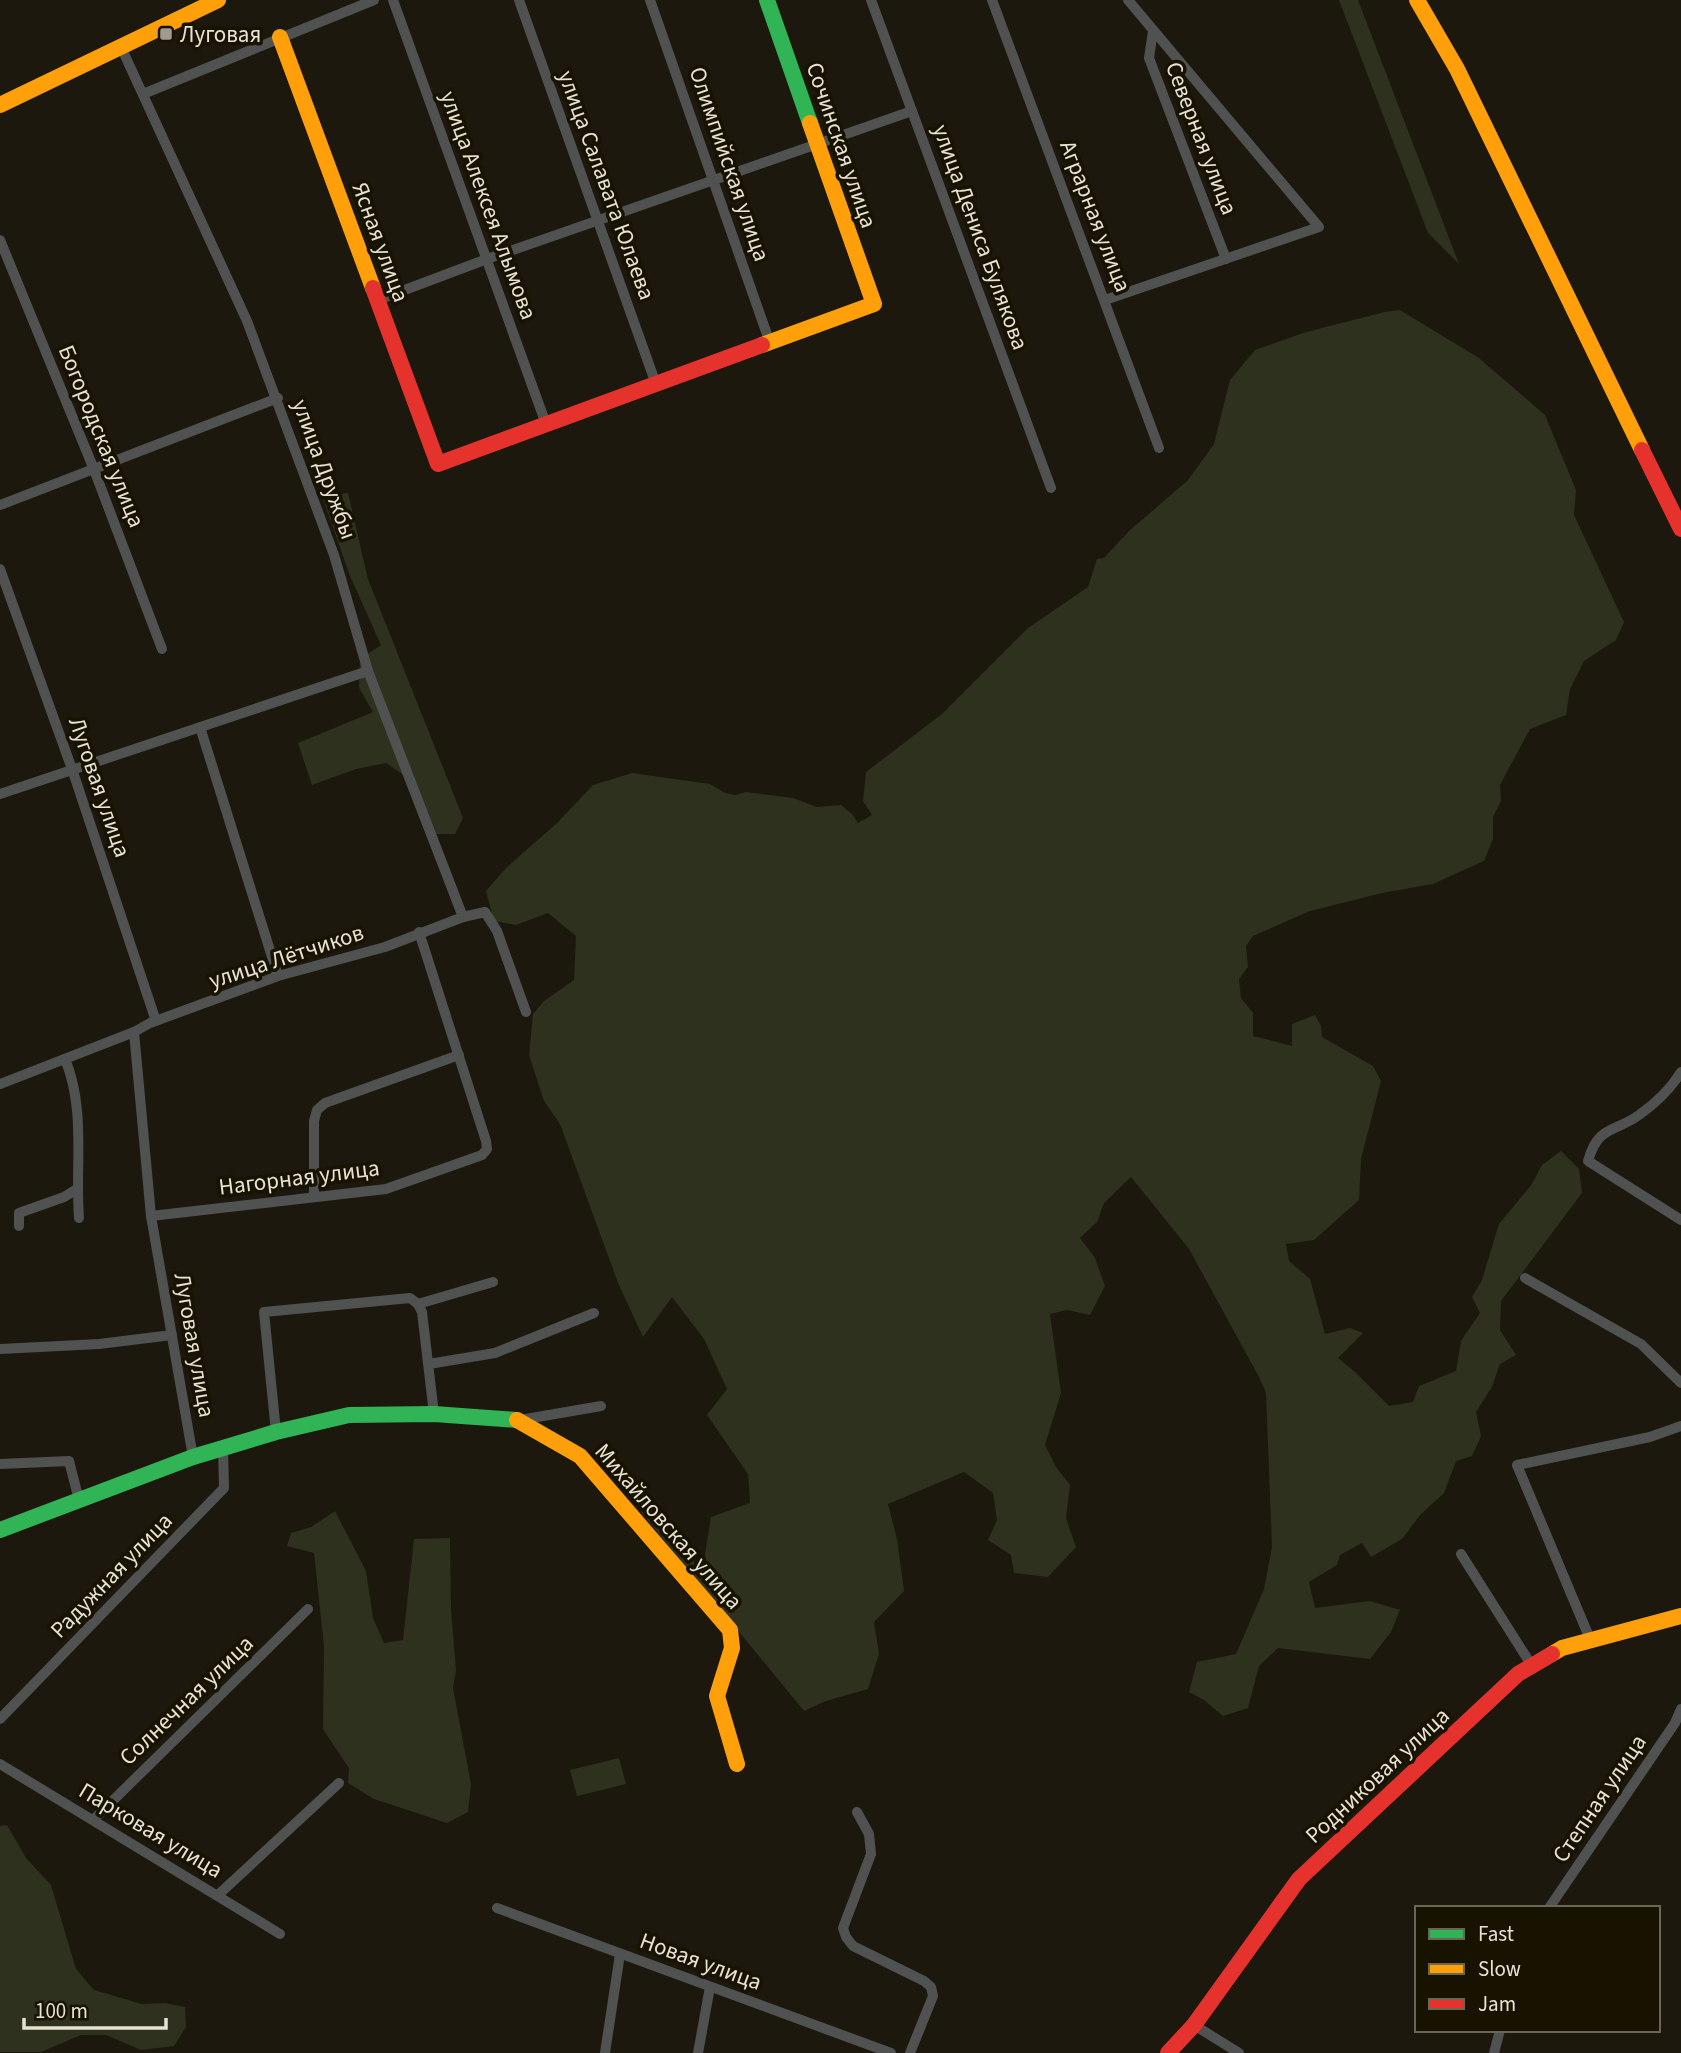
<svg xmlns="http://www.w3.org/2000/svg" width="1681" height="2053" font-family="'Source Sans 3',sans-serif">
  <rect width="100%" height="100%" fill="#1c180d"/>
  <!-- green -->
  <g fill="#2d311d">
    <path d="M1339 0H1358L1459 264 1428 233Z"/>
    <path d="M1400 310 1479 358 1545 415 1576 490 1574 515 1624 622 1616 640 1584 661 1570 689 1566 715 1530 729 1500 785 1501 801 1493 817V839L1484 861 1433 884 1382 893 1310 911 1253 936 1246 946 1248 967 1239 979 1241 998 1253 1013V1036L1292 1046V1024L1315 1015 1321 1026 1322 1037 1373 1066 1381 1081 1361 1159 1359 1200 1314 1240 1286 1244 1289 1261 1310 1279 1325 1334 1350 1328 1363 1333 1338 1358 1355 1372 1389 1406 1413 1402 1419 1386 1456 1371 1461 1341 1480 1313 1472 1297 1482 1280 1499 1224 1532 1184 1542 1165 1561 1151 1579 1169 1582 1193 1501 1301 1500 1330 1516 1355 1500 1364 1492 1387 1476 1412 1481 1436 1472 1456 1456 1461 1444 1493 1420 1515 1402 1539 1371 1557 1362 1543 1340 1555 1337 1565 1309 1582 1315 1608 1370 1601 1400 1610 1391 1632 1370 1659 1278 1648 1259 1666 1248 1708 1223 1716 1204 1700 1189 1692 1197 1662 1236 1654 1264 1589 1272 1547 1266 1393 1259 1377 1189 1249 1131 1177 1104 1203 1097 1222 1080 1238 1095 1258 1105 1286 1090 1315 1067 1310 1050 1314 1061 1393 1045 1445 1056 1467 1070 1485 1066 1518 1076 1547 1048 1577 1014 1573 1011 1555 988 1540 997 1520 993 1493 964 1472 888 1504 897 1539 904 1591 874 1622 879 1654 868 1689 826 1701 804 1711 641 1512 648 1504 708 1580 705 1554 711 1517 750 1503 748 1474 707 1415 727 1389 704 1339 672 1297 643 1337 618 1283 560 1124 544 1101 529 1055 533 1014 544 1001 574 980 576 936 548 913 516 925 494 921 486 891 506 868 557 823 593 785 632 773 710 784 725 793 735 795 746 792 793 798 817 807 841 805 852 814 858 823 872 815 863 801 866 772 942 714 1028 628 1088 587 1097 559 1104 558 1129 531 1188 480 1214 444 1230 380 1255 350 1303 333 1384 312Z"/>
    <path d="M348 493 368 579 463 818 455 834H428L402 774 386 763 356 769 312 785 298 743 373 712 359 688 360 659 381 645 350 576 322 496Z"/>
    <path d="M335 1511 366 1571 373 1618 384 1643 403 1640 414 1539 450 1538 451 1609 456 1670 453 1688 471 1784 468 1812 447 1823 374 1799 348 1783 349 1768 323 1729 324 1646 314 1553 287 1546 291 1533 311 1527Z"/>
    <path d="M619 1758 626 1784 577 1796 570 1770Z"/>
    <path d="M7 1825 26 1858 51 1885 76 1969 94 1990 142 2004 165 2003 185 2007 186 2027 174 2046 141 2050 106 2035H81L41 2052H0V1826Z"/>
  </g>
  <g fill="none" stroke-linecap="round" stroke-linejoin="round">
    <!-- street -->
    <g stroke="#505251" stroke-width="10">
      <path d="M393 0 546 424"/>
      <path d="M519 0 656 384"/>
      <path d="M650 0 770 343"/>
      <path d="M871 0 1051 488"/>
      <path d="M992 0 1159 448"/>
      <path d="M1153 31 1149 58 1226 259"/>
      <path d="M121 47 247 321 334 555 368 671 463 917"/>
      <path d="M143 94 374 0"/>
      <path d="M0 240 93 467 162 649"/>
      <path d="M378 300 487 259 912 111"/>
      <path d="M1105 300 1319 227 1128 0"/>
      <path d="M0 505 278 398"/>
      <path d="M0 569 72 769 156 1021"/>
      <path d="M200 727 278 976"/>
      <path d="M0 794 368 671"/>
      <path d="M134 1032 151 1216 193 1457"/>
      <path d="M65 1059C86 1109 75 1166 79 1218"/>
      <path d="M1681 1072C1670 1090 1656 1103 1639 1115 1614 1133 1598 1125 1588 1161L1681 1220"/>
      <path d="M0 1084 134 1032 150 1023 278 976 385 947 463 917 485 912 497 931 526 1012"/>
      <path d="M314 1196V1121L317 1110 325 1103 459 1055"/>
      <path d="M151 1216 386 1189 482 1155 487 1149 486 1141 419 932"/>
      <path d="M19 1226V1213L64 1197 77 1189"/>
      <path d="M1525 1278 1641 1344 1681 1383"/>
      <path d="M418 1304 422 1312 434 1414"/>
      <path d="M0 1349 99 1344 172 1335"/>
      <path d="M429 1364 495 1353 594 1313"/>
      <path d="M520 1420 601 1406"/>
      <path d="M276 1432 264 1312 410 1298 418 1304 493 1282"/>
      <path d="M0 1464 69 1461 79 1500"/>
      <path d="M1461 1554 1532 1666"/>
      <path d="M1590 1639 1517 1465 1650 1437 1681 1426"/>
      <path d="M0 1719 224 1488 223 1449"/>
      <path d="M0 1764 280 1934"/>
      <path d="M857 1812 869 1834 871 1854 843 1928 846 1937 853 1946 924 1981 931 1987 933 1996 910 2053"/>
      <path d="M93 1820 308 1609"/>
      <path d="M218 1895 339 1783"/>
      <path d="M497 1908 891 2053"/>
      <path d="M1549 1908 1675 1723 1681 1709"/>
      <path d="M1194 2025 1239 2053"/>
      <path d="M605 2053 620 1954"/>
      <path d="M698 2053 710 1987"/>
      <path d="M1494 2053 1500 2030"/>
    </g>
    <!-- fast -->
    <g stroke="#30b455" stroke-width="16">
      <path d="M767 0 810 123"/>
      <path d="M0 1530 193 1457 276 1432 349 1415 434 1414 517 1420"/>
    </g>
    <!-- slow -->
    <g stroke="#ff9f0a" stroke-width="16">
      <path d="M1417 0 1457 69 1642 450"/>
      <path d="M280 37 373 288"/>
      <path d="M0 105 218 0"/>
      <path d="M762 345 874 304 810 123"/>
      <path d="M517 1420 580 1456 730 1630 732 1648 717 1696 737 1764"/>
      <path d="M1552 1654 1562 1648 1681 1616"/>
    </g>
    <!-- jam -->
    <g stroke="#e5322d" stroke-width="16">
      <path d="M373 288 438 464 762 345"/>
      <path d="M1642 450 1681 529"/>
      <path d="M1168 2053 1194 2025 1299 1879 1518 1674 1552 1654"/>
    </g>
  </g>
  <!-- markers -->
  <rect fill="#9f9b8f" stroke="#181301" stroke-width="2.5" x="159" y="27" width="14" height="14" rx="3.5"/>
  <g text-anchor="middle" stroke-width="7" stroke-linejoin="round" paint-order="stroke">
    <!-- poi labels -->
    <g font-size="23" fill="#e6e2d5" stroke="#181301" text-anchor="start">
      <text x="180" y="42">Луговая</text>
    </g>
    <!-- street labels -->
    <g font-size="23" fill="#e6e2d5" stroke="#181301">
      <text transform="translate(1202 138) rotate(69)" y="8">Северная улица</text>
      <text transform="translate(842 145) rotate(71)" y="8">Сочинская улица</text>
      <text transform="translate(730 164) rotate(71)" y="8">Олимпийская улица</text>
      <text transform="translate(607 185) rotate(70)" y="8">улица Салавата Юлаева</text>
      <text transform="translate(489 205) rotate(70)" y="8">улица Алексея Алымова</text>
      <text transform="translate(1096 216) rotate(69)" y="8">Аграрная улица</text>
      <text transform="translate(981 237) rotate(70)" y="8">улица Дениса Булякова</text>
      <text transform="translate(381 242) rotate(70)" y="8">Ясная улица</text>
      <text transform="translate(102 436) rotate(68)" y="8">Богородская улица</text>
      <text transform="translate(325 469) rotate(70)" y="8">улица Дружбы</text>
      <text transform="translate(100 787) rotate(71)" y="8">Луговая улица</text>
      <text transform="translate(286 956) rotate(-18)" y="8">улица Лётчиков</text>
      <text transform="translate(299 1177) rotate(-7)" y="8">Нагорная улица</text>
      <text transform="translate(195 1345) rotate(80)" y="8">Луговая улица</text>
      <text transform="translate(669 1526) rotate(49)" y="8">Михайловская улица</text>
      <text transform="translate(111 1575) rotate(-46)" y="8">Радужная улица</text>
      <text transform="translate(186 1700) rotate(-44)" y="8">Солнечная улица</text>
      <text transform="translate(1377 1775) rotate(-43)" y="8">Родниковая улица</text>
      <text transform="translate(1599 1798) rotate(-56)" y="8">Степная улица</text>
      <text transform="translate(151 1830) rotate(31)" y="8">Парковая улица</text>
      <text transform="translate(701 1961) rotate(20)" y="8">Новая улица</text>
    </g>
  </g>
  <!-- legend -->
  <rect x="1415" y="1906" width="245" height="126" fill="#181301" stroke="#6a6656" stroke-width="2"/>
  <rect x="1429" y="1929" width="35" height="10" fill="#30b455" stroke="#6a6656" stroke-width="2"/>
  <text x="1478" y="1941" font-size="21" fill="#e6e2d5">Fast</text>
  <rect x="1429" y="1964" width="35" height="10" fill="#ff9f0a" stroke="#6a6656" stroke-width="2"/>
  <text x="1478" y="1976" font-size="21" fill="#e6e2d5">Slow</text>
  <rect x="1429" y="1999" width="35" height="10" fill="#e5322d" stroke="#6a6656" stroke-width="2"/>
  <text x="1478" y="2011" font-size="21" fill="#e6e2d5">Jam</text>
  <!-- scale -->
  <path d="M24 2018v10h142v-10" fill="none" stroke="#e6e2d5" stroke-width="3.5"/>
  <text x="35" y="2018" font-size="21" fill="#e6e2d5" stroke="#181301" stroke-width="5" paint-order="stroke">100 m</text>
</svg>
